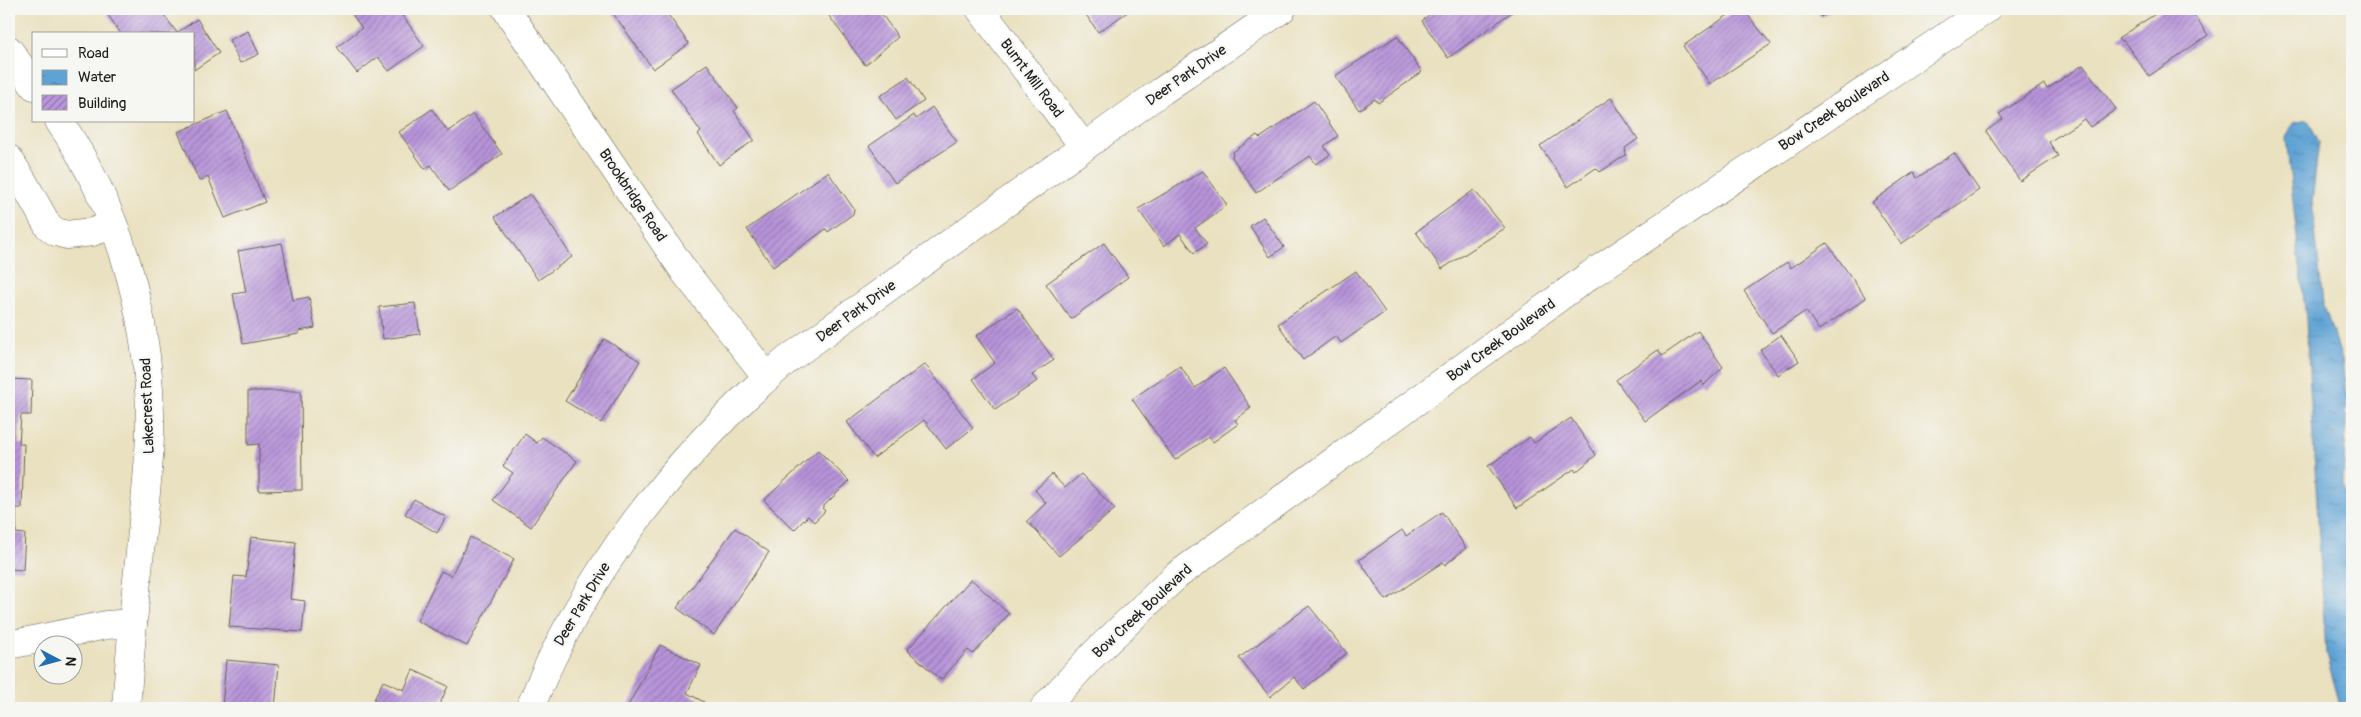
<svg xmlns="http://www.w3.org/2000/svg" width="2361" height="717" font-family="Pangolin,sans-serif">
  <defs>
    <pattern id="water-ripples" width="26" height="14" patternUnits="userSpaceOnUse" patternTransform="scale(1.25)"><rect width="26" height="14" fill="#5fa2d4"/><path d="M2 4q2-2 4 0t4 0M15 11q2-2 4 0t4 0" fill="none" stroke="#4e83ab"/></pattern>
    <pattern id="building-hatch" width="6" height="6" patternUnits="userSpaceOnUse" patternTransform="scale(1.25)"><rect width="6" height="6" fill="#b894da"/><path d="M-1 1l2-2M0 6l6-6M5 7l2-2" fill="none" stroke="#9578b0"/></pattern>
  </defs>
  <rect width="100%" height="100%" fill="#f6f6f2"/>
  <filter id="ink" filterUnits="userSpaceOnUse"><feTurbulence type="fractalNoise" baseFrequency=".02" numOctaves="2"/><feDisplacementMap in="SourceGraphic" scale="10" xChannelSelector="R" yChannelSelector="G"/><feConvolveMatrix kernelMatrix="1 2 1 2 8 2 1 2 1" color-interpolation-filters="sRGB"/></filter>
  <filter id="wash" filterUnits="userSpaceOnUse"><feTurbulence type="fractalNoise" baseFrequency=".0096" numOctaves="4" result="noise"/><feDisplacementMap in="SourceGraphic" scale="20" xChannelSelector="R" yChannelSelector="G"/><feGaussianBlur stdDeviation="1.12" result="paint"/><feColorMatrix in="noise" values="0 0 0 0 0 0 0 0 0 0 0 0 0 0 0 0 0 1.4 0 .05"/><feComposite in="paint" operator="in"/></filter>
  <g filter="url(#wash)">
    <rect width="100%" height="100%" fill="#eae1c0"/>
    <!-- water -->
    <path fill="url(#water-ripples)" stroke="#3e5f78" d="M2308 120 2319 142 2312 202 2323 303 2342 360 2347 402 2343 488 2352 506V708H2341L2326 654 2306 320 2286 138 2293 123Z"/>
    <g id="blocks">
      <!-- building -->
      <g fill="url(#building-hatch)">
        <path d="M110 9H160L177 33 197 19 219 53 194 70V34H121L106 12Z"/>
        <path d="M348 9H398L424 46 389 71 378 57 357 73 337 47 362 28Z"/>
        <path d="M610 9H664L689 44 653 69Z"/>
        <path d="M824 9H878L898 37 865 65Z"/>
        <path d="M1082 9H1132L1098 32Z"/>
        <path d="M1435 9H1516L1448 58 1422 21Z"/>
        <path d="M1737 9H1743L1771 44 1710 84 1683 46Z"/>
        <path d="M1815 9H1833L1821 17Z"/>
        <path d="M2163 9H2190L2208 35 2149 76 2123 40 2122 42 2118 38Z"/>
        <path d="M248 31 259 54 240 63 229 40Z"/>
        <path d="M1397 36 1422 72 1378 103 1375 99 1359 110 1335 76Z"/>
        <path d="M707 64 738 108 734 111 754 140 719 165 698 134 701 132 671 89Z"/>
        <path d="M2083 65 2116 109 2090 127 2084 119 2049 142 2058 156 2020 181 1986 131 2003 119 1999 114 2044 84 2047 89Z"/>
        <path d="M908 77 924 101 896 120 880 96Z"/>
        <path d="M1611 98 1638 139 1625 148 1626 155 1600 172 1596 168 1568 187 1540 146Z"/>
        <path d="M1314 101 1338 136 1324 146 1330 155 1316 164 1310 156 1256 193 1232 157 1233 152 1257 135 1260 138Z"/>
        <path d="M932 107 957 142 895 183 869 146 914 115 916 119Z"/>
        <path d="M432 109 448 132 473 114 502 154 449 191 431 165 425 169 399 132Z"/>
        <path d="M227 111 265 202 225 218 208 177 199 181 178 132Z"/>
        <path d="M1954 153 1979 190 1901 244 1872 202 1914 172 1917 178Z"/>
        <path d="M1203 171 1227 205 1195 228 1207 244 1194 253 1180 234 1164 246 1138 209Z"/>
        <path d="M828 172 854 209 853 214 828 232 826 229 773 267 747 229Z"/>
        <path d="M1474 190 1505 228 1442 269 1416 232Z"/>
        <path d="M530 194 572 257 538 280 495 217Z"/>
        <path d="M1263 217 1284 247 1270 257 1250 226Z"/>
        <path d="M282 243 293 300 309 297 315 328 299 331V334L243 344 233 294 246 292 238 251Z"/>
        <path d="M1104 243 1128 277 1071 319 1046 284Z"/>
        <path d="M1827 243 1866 298 1819 330 1806 311 1772 333 1744 291 1787 262 1791 268Z"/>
        <path d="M1356 271 1385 312 1341 343 1336 336 1303 360 1278 324Z"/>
        <path d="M415 303 420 334 383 339 379 307Z"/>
        <path d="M1017 308 1054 360 1032 375 1037 381 995 410 973 379 995 363 976 336Z"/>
        <path d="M1698 331 1723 367 1704 385 1701 381 1645 421 1616 380 1658 350 1662 356Z"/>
        <path d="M1781 335 1799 361 1778 375 1760 350Z"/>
        <path d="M604 339 640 361 601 423 565 401Z"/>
        <path d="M925 364 973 428 946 449 924 420 874 458 847 422Z"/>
        <path d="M1180 366 1195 388 1224 368 1251 408 1235 420 1238 424 1213 442 1209 437 1175 460 1132 399Z"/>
        <path d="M9 379 32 380 31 415H21L19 444H24L22 508H16V533L25 534 23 570 9 569Z"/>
        <path d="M248 391H301L302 490 259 491V444L248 445Z"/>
        <path d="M1571 418 1596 455 1576 472 1574 469 1517 508 1488 466 1530 437 1534 443Z"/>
        <path d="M525 434 537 443 542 437 577 461 531 527 493 500 513 473 503 466Z"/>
        <path d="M818 450 849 481 822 508 825 511 814 522 808 516 794 530 764 500Z"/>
        <path d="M1052 474 1065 488 1081 474 1115 509 1059 556 1027 521 1046 503 1035 490Z"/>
        <path d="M414 499 446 517 437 533 405 514Z"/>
        <path d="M1442 512 1466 548 1445 565 1443 562 1386 600 1359 560 1402 530 1406 536Z"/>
        <path d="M735 528 769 552 714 635 677 608Z"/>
        <path d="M251 537 296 542 290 599 305 601 302 632 229 627 234 576 246 577Z"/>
        <path d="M470 537 514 559 467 646 417 621 441 571 451 576Z"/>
        <path d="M971 579 1009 614 973 654 968 650 941 680 907 650Z"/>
        <path d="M1309 606 1347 653 1304 689 1294 677 1270 697 1239 658Z"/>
        <path d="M660 645 701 665 687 693 704 702 701 708H627Z"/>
        <path d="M226 660 279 665 275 708H222Z"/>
        <path d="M413 670 448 686 438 708H370L383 681 404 690Z"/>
      </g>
    </g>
  </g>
  <g filter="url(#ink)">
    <use href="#blocks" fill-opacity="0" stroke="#646155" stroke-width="1"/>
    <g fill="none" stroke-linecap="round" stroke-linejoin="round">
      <!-- minor casing -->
      <g stroke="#646155" stroke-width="29">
        <g id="minor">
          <path d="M506 9 684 271 767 377"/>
          <path d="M980 9 1084 147"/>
          <path d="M9 50 34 86"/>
          <path d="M59 121C118 206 148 311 150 414 151 456 145 500 141 542 135 597 130 653 126 708"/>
          <path d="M9 159 24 183 48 226 56 232 67 235 92 232 113 225"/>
          <path d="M9 645 106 625 133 623"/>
          <path d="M530 708C584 573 676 455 787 360L1162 91 1282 9"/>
          <path d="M1044 708 1092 656 1176 576 1590 275 1987 9"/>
        </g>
      </g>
      <!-- minor -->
      <use href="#minor" stroke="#fff" stroke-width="28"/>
    </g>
  </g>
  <g text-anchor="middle" stroke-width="4" stroke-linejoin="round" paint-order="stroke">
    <!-- street labels -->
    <g font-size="15" fill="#1c1c1c" stroke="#f6f6f2">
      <text transform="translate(1186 75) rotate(-35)" y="5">Deer Park Drive</text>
      <text transform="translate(1032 78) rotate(53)" y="5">Burnt Mill Road</text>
      <text transform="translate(1834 111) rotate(-34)" y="5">Bow Creek Boulevard</text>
      <text transform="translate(633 195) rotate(56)" y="5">Brookbridge Road</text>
      <text transform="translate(856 311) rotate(-36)" y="5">Deer Park Drive</text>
      <text transform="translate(1501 340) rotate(-36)" y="5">Bow Creek Boulevard</text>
      <text transform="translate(147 406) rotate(-92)" y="5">Lakecrest Road</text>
      <text transform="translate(582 604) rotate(-59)" y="5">Deer Park Drive</text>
      <text transform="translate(1142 611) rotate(-43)" y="5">Bow Creek Boulevard</text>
    </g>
  </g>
  <!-- margin -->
  <rect width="2361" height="717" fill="none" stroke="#f6f6f2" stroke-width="30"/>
  <!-- legend -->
  <rect x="32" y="32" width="162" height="90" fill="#f6f6f2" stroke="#9f9f9c"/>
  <rect x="42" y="49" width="25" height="8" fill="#ffffff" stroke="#9f9f9c"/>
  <text x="78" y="58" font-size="15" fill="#1c1c1c">Road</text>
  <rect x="42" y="70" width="25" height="15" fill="url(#water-ripples)" stroke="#9f9f9c"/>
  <text x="78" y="82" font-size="15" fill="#1c1c1c">Water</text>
  <rect x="42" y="95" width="25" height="15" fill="url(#building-hatch)" stroke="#9f9f9c"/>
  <text x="78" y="108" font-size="15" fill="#1c1c1c">Building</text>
  <!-- north arrow -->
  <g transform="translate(58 660) rotate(96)"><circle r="24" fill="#f6f6f2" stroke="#9f9f9c"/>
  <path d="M0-4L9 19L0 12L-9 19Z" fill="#1f6fb2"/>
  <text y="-8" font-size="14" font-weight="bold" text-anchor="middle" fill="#1c1c1c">N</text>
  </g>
</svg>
